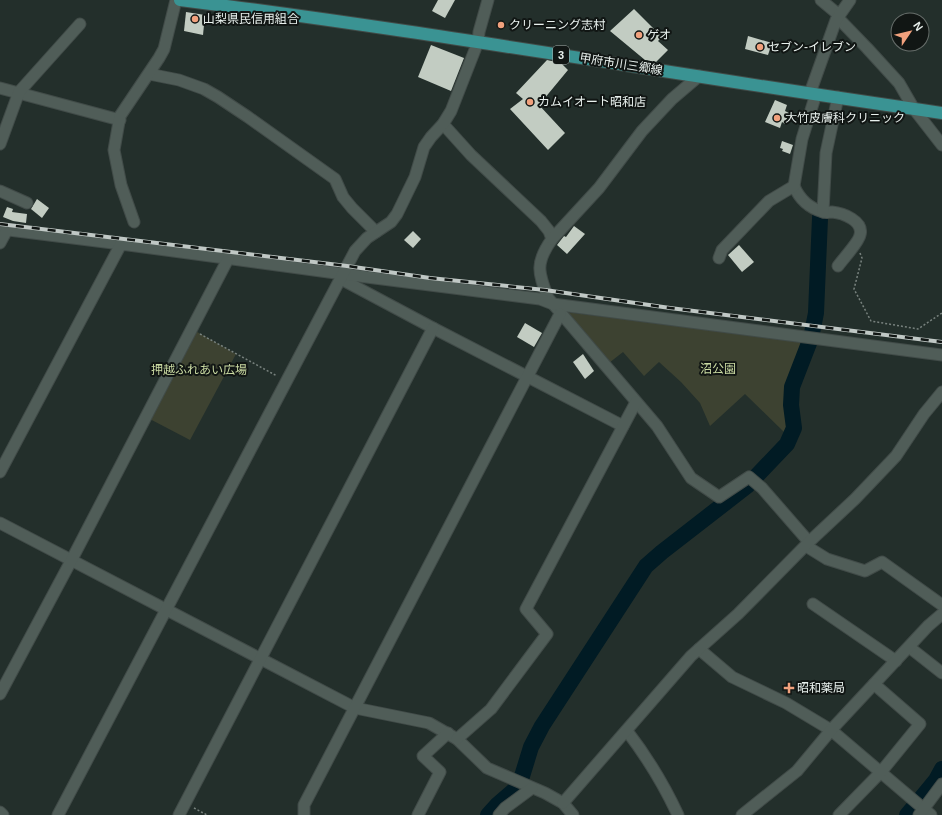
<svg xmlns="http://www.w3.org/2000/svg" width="942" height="815" font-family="Arial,'Noto Sans JP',sans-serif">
  <rect width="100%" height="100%" fill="#232f2b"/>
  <!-- green -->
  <g fill="#3d4231">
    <path d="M566 312 803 342 787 382 785 406 787 425 784 432 745 394 710 426 700 403 681 382 659 362 644 376 623 352 609 363Z"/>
    <path d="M192 329 236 354 190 440 146 417Z"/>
  </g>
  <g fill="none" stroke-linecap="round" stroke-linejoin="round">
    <!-- river -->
    <g stroke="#011b24" stroke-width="16">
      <path d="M922 797 936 780 942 769"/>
      <path d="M488 815 497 805 519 786 531 747 542 726 646 566 662 552 747 486 787 444 794 428 791 405 792 387 811 338 816 313 820 218"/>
      <path d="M907 815 912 809"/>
    </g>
  </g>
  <!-- building -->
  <g fill="#c2ccc2">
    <path d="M438 0H455L445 18 432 11Z"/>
    <path d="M634 9 662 37 658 41 668 50 656 62 645 60 610 31Z"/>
    <path d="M186 12 205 15 203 35 184 31Z"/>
    <path d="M748 36 772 43 768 55 745 49Z"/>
    <path d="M431 45 464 58 451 91 418 77Z"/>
    <path d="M547 60 561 63 568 70 539 105 565 133 548 150 510 109 523 99 516 93Z"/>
    <path d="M775 100 787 105 785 111 789 113 785 124 782 122 780 128 765 122Z"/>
    <path d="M782 141 793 145 790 154 782 151 783 149 780 148Z"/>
    <path d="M37 199 49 208 42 218 31 209Z"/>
    <path d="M7 207 13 209 12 212 27 214 26 223 13 221 3 217Z"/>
    <path d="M574 226 585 234 567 254 557 245 564 236 566 237Z"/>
    <path d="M413 231 421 239 413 248 404 240Z"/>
    <path d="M739 245 754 262 742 272 728 255Z"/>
    <path d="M525 323 542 333 534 347 517 337Z"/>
    <path d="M583 354 594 371 585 379 573 362Z"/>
  </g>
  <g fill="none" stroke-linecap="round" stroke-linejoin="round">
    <!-- minor casing -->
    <g stroke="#414b48" stroke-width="13">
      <g id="minor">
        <path d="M821 0 839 15"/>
        <path d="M838 18 867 48 899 83 914 109 942 145"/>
        <path d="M149 74 179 80 204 89 218 97 248 117 335 179 343 197 352 208 376 232"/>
        <path d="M0 88 120 120"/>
        <path d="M810 93 836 20 850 0"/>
        <path d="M443 124 471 155 541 221 549 231 552 239C535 263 538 272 548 298L657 426 691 478 719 497 749 477 762 488 809 542"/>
        <path d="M0 144 19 92 80 24"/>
        <path d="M794 186C799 198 809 208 823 212 826 213 829 212 832 212 843 213 864 221 860 235 859 242 843 259 838 266"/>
        <path d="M0 191 27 203"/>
        <path d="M823 212 826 153 838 97"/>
        <path d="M134 222 121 185 114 150 120 116 159 58 164 49 176 0"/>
        <path d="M0 229 121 244"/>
        <path d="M552 239 599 188 642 131 672 99 699 76"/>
        <path d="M0 243 7 230"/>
        <path d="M719 258 722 250 769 201 794 186 802 139 816 94"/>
        <path d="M341 279 433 328 623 426"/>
        <path d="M0 472 121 244 343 274 540 299 553 304 942 355"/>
        <path d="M0 523 355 708 429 723 457 739 487 768 545 793 563 803 573 815"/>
        <path d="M806 546 827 559 865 571 882 562 942 605"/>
        <path d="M813 604 896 661"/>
        <path d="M909 647 942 673"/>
        <path d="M699 649 732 677 786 703 831 730 931 815"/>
        <path d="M0 694 71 561 228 259"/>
        <path d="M627 731C647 757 664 785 678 815"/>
        <path d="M457 739 491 709 547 634 526 609 636 402"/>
        <path d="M563 803 691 656 738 614 809 542 855 499 896 456 924 414 942 392"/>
        <path d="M0 812 3 815"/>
        <path d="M58 815 355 251 367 238 391 222 397 214 415 177 424 147 431 137 443 124 451 111 478 42 479 32 488 0"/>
        <path d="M179 815 433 328"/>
        <path d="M304 815V805L560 314"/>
        <path d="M418 815 440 772 423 756 448 733"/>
        <path d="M499 815 505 808 532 788"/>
        <path d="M742 815 797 771 832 729 928 626 942 614"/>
        <path d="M839 815 881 772 920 724 874 684"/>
        <path d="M919 815 942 784"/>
      </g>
    </g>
    <!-- major casing -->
    <g stroke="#414b48" stroke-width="14">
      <path id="major" d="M180 0C435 32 688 77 942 113"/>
    </g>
    <!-- path -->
    <g stroke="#78827e" stroke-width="1.5" stroke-dasharray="2 2" stroke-linecap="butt">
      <path d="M860 253 862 258 854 289 871 321 918 329 942 313"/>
      <path d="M200 334 277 376"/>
      <path d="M194 808 207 815"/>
    </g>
    <!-- minor -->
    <use href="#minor" stroke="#505d58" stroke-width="11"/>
    <!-- major -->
    <use href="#major" stroke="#3a9393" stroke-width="12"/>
    <!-- rail casing -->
    <g stroke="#c0c8c5" stroke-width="4">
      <path id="rail" d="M0 224 347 266 430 278 545 290 670 308 942 342"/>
    </g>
    <!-- rail -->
    <use href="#rail" stroke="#111614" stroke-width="2.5" stroke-dasharray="8" stroke-linecap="butt"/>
  </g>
  <!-- markers -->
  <g fill="#f1a17d" stroke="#111614" stroke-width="1.5">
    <circle cx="195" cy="19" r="4"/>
    <circle cx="501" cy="25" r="4"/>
    <circle cx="639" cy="35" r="4"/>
    <circle cx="760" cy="47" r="4"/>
    <circle cx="530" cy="102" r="4"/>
    <circle cx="777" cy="118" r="4"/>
    <path d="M787 682h4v4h4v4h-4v4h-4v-4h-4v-4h4z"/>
  </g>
  <g text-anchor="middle" stroke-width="4" stroke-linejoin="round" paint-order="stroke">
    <!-- shield labels -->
    <rect fill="#111614" stroke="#a8afad" stroke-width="1" x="553" y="46" width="16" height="18" rx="3"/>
    <g font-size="11" font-weight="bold" fill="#e9f1ee">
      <text x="561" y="59">3</text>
    </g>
    <!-- poi labels -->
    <g font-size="12" fill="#e9f1ee" stroke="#111614" text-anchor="start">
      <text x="203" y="23">山梨県民信用組合</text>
      <text x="509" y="29">クリーニング志村</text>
      <text x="647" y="39">ゲオ</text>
      <text x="768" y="51">セブン-イレブン</text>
      <text x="538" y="106">カムイオート昭和店</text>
      <text x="785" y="122">大竹皮膚科クリニック</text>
      <text x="797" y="692">昭和薬局</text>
    </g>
    <!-- street labels -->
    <g font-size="12" fill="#e9f1ee" stroke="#111614">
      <text transform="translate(621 64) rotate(9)" y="4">甲府市川三郷線</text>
    </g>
    <!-- park labels -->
    <g font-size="12" fill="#cbdba3" stroke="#111614">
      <text x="718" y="373">沼公園</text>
      <text x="199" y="374">押越ふれあい広場</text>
    </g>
  </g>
  <!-- north arrow -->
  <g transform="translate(910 32) rotate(55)"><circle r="19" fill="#111614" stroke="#676e6b"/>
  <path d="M0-3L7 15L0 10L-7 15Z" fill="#f1a17d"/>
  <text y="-6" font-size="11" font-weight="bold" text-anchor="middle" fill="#e9f1ee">N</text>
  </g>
</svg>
